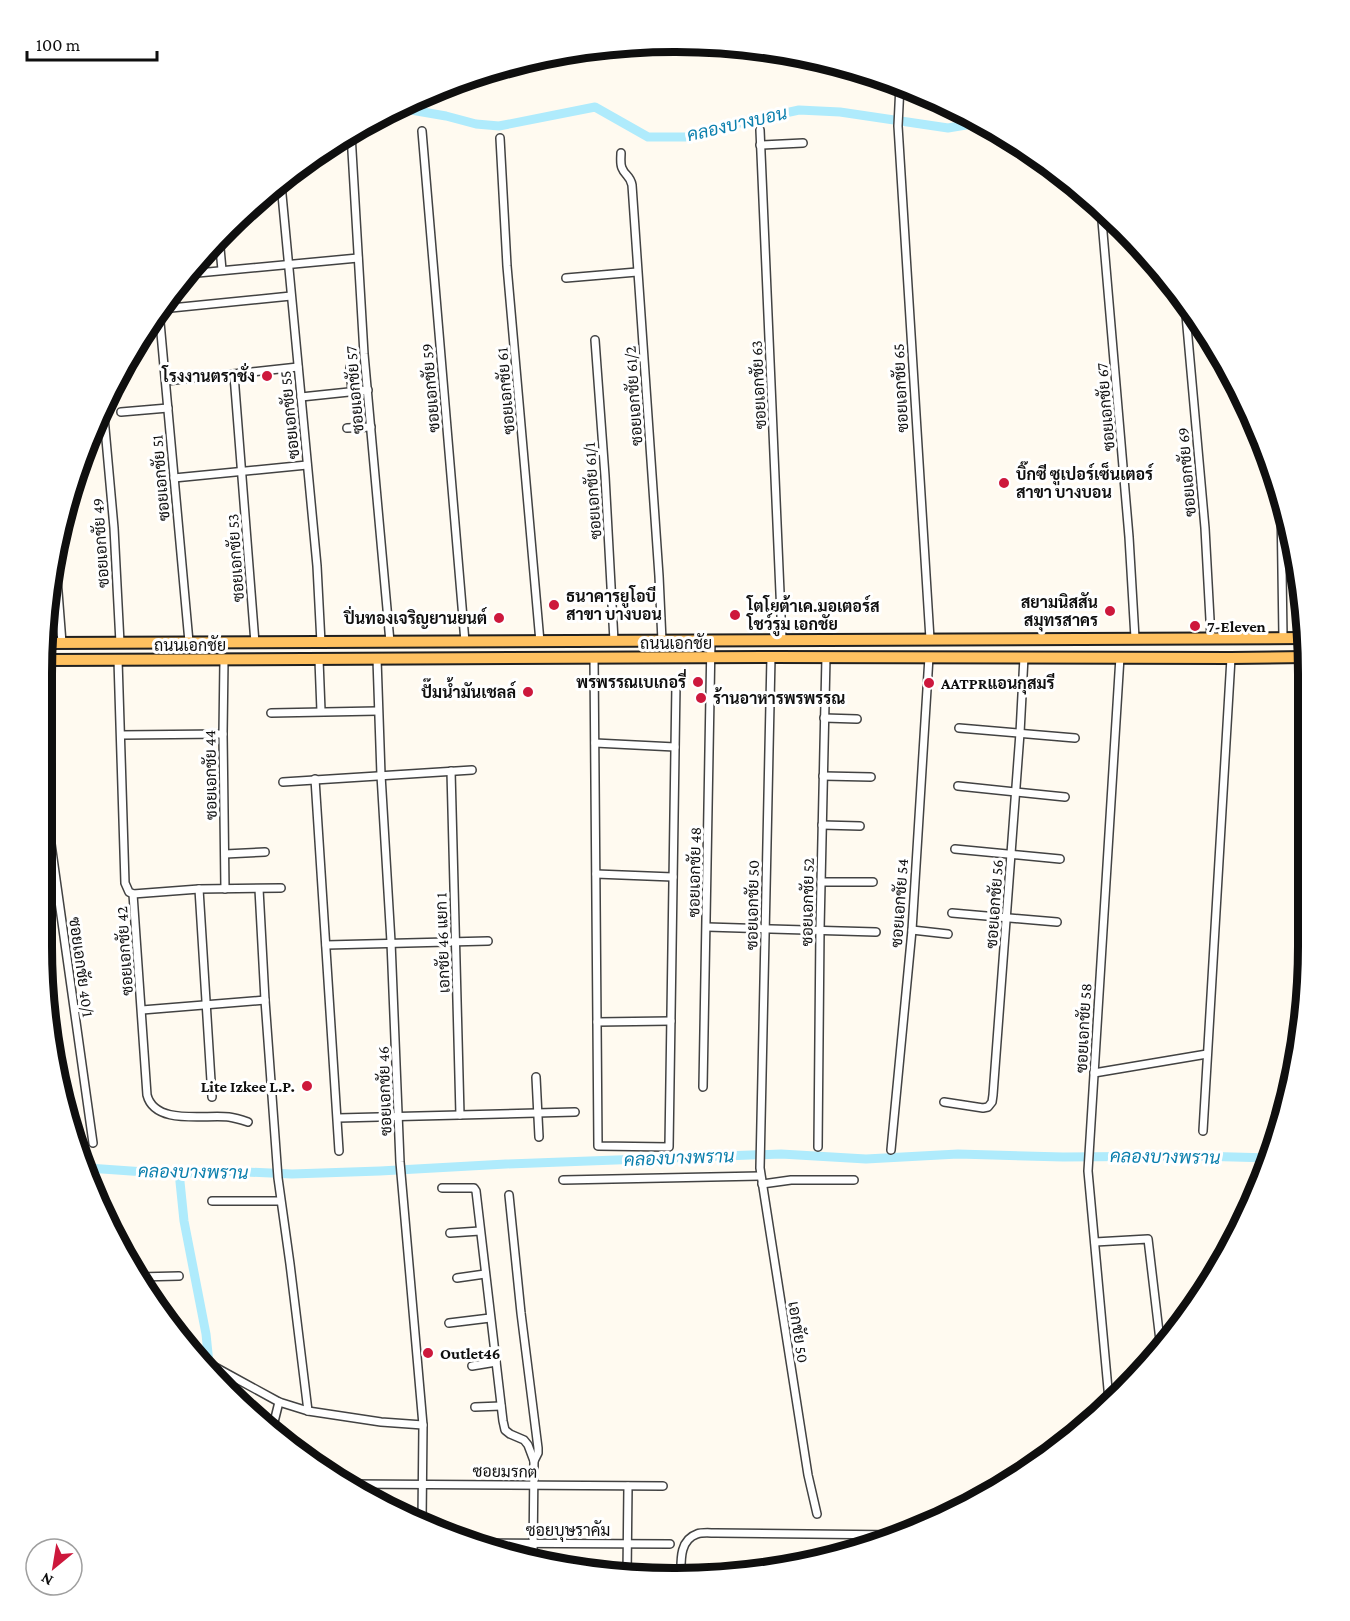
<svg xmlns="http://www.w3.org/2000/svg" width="1350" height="1621" font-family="'Crimson Pro',Sarabun,serif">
  <rect width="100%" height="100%" fill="#fffaf0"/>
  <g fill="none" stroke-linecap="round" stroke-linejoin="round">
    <!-- canal -->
    <g stroke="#afebfc" stroke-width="9">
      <path d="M396 110H411L446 116 476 124 499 126 595 107 648 137H691L735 124 799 110 840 112 948 128 978 123"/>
      <path d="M88 1168 145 1172 194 1173 225 1171 292 1174 380 1171 506 1164 781 1154 866 1159 958 1154 1063 1157 1196 1156 1271 1158"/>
      <path d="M179 1172 184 1221 206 1334 210 1373"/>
    </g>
    <!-- street casing -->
    <g stroke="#424242" stroke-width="10">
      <g id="street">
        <path d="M900 85 898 126 930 639"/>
        <path d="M760 130 782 639"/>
        <path d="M422 131 465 642"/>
        <path d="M351 134 364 354 390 642"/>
        <path d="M500 138 507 266 540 642"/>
        <path d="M760 145 803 143"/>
        <path d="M621 153C621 157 620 164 622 168 625 176 630 175 632 185L659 576 662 641"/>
        <path d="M281 184 317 566 321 643"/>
        <path d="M1101 209 1129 537 1135 638"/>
        <path d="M219 237 222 270"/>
        <path d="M187 274 358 258"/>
        <path d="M566 278 637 272"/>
        <path d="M1185 304 1205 528 1211 638"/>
        <path d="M161 309 291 296"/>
        <path d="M159 311 189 642"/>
        <path d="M595 340 605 476 614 641"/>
        <path d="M350 367 352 392"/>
        <path d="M234 375 255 643"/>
        <path d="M166 381 298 367"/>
        <path d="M301 397 368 390"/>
        <path d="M103 406 114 528 120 643"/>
        <path d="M121 412 168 408"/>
        <path d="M347 428 371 427"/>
        <path d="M174 478 307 465"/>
        <path d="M1281 504 1283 637"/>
        <path d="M55 553 62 643"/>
        <path d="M771 657 760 1168 808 1475 817 1514"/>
        <path d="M594 658 598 1146 669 1147 676 684"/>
        <path d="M377 659 381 775 391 942 400 1162 423 1425 422 1521"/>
        <path d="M118 660 125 883 129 892 133 894 147 1095C155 1126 206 1114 229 1117 236 1118 242 1120 248 1122"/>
        <path d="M224 660 223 734 225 889"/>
        <path d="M319 660 321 711"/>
        <path d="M271 713 378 711"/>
        <path d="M824 718 857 719"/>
        <path d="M959 728 1075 738"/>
        <path d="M121 735 223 734"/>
        <path d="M595 743 675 747"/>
        <path d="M451 771 460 1115"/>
        <path d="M823 776 871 777"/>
        <path d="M315 779 339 1151"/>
        <path d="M283 782 472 770"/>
        <path d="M958 786 1065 797"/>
        <path d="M44 794 93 1143"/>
        <path d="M822 825 860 826"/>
        <path d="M955 849 1060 859"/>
        <path d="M225 854 265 852"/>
        <path d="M596 874 673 877"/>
        <path d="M821 882H873"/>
        <path d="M199 889 212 1097"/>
        <path d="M259 889 265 1000 278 1178 290 1264 308 1411"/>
        <path d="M133 894 199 889 281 888"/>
        <path d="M952 913 1057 922"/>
        <path d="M707 927 876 932"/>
        <path d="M912 930 948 934"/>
        <path d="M326 945 488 941"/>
        <path d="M142 1010 265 1000"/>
        <path d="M597 1022 671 1021"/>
        <path d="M1094 1073 1207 1054"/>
        <path d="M536 1077 539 1137"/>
        <path d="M703 1087 711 640"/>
        <path d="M944 1102 983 1108 988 1107 992 1102 993 1095 1020 733 1024 657"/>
        <path d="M338 1118 575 1112"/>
        <path d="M1203 1131 1231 658"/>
        <path d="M818 1147 820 929 826 657"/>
        <path d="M891 1150 912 930 929 657"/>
        <path d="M563 1180 760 1176"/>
        <path d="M762 1184 791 1180H854"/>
        <path d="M442 1188H474L476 1191 503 1421 505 1430 510 1434 524 1440 528 1445 534 1461 533 1558"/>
        <path d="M509 1195 521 1313 538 1448V1453L534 1461"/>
        <path d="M212 1201H280"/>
        <path d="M450 1233 480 1231"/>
        <path d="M1095 1242 1148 1239 1161 1349"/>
        <path d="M138 1277 179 1276"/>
        <path d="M457 1278 485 1274"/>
        <path d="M449 1323 490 1318"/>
        <path d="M197 1361 215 1367 279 1402 308 1411 381 1422 423 1425"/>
        <path d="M472 1366 496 1362"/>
        <path d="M1109 1400 1088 1171 1120 657"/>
        <path d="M475 1407 501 1406"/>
        <path d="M260 1417 274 1422 278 1432"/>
        <path d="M274 1422 279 1402"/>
        <path d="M348 1484 663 1486"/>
        <path d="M466 1543 670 1544"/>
        <path d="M627 1576 628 1486"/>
        <path d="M681 1576C681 1562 679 1540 697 1534 702 1532 710 1533 716 1533L900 1535"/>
      </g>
    </g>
    <!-- primary casing -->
    <g stroke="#202020" stroke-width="14">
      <g id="primary">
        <path d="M47 643 1304 638"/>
        <path d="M46 660 771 657 1231 658 1306 657"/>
      </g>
    </g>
    <!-- street -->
    <use href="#street" stroke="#fff" stroke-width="7"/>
    <!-- primary -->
    <use href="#primary" stroke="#ffc160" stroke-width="10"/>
  </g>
  <!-- markers -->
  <g fill="#cd183c" stroke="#fff" stroke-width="2">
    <circle cx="267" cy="376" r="6"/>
    <circle cx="1004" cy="483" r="6"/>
    <circle cx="554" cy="605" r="6"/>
    <circle cx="1110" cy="611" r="6"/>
    <circle cx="735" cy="615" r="6"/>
    <circle cx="499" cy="618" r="6"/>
    <circle cx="1195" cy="626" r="6"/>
    <circle cx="698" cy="682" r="6"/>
    <circle cx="929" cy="683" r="6"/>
    <circle cx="528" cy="692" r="6"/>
    <circle cx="701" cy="698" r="6"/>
    <circle cx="307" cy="1086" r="6"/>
    <circle cx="428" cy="1353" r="6"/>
  </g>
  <g text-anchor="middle" stroke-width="6" stroke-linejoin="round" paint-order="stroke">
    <!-- poi labels -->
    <g font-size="16" font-weight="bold" fill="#0f0f0f" stroke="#fff" text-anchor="start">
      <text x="255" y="382" text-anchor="end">โรงงานตราชั่ง</text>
      <text x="1016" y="480">บิ๊กซี ซูเปอร์เซ็นเตอร์<tspan x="1016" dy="18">สาขา บางบอน</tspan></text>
      <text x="566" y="602">ธนาคารยูโอบี<tspan x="566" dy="18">สาขา บางบอน</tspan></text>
      <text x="1098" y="608" text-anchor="end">สยามนิสสัน<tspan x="1098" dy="18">สมุทรสาคร</tspan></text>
      <text x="747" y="612">โตโยต้าเค.มอเตอร์ส<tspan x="747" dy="18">โชว์รูม เอกชัย</tspan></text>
      <text x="487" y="624" text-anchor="end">ปิ่นทองเจริญยานยนต์</text>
      <text x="1207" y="632">7-Eleven</text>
      <text x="686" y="688" text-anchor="end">พรพรรณเบเกอรี่</text>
      <text x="941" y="689">AATPRแอนกุสมรี</text>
      <text x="516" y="698" text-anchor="end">ปั๊มน้ำมันเชลล์</text>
      <text x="713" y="704">ร้านอาหารพรพรรณ</text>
      <text x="295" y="1092" text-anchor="end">Lite Izkee L.P.</text>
      <text x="440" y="1359">Outlet46</text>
    </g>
    <!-- street labels -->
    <g font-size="16" fill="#0f0f0f" stroke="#fff">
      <text transform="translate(758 385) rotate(-93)" y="6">ซอยเอกชัย 63</text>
      <text transform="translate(430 388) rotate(-95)" y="6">ซอยเอกชัย 59</text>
      <text transform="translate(900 388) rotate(-93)" y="6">ซอยเอกชัย 65</text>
      <text transform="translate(354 390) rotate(-95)" y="6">ซอยเอกชัย 57</text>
      <text transform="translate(505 391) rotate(-95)" y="6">ซอยเอกชัย 61</text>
      <text transform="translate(633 396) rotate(-94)" y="6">ซอยเอกชัย 61/2</text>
      <text transform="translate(1105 407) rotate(-95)" y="6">ซอยเอกชัย 67</text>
      <text transform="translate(289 415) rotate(-96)" y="6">ซอยเอกชัย 55</text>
      <text transform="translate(1186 472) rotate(-95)" y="6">ซอยเอกชัย 69</text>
      <text transform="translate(160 478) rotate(-95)" y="6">ซอยเอกชัย 51</text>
      <text transform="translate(592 491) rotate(-94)" y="6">ซอยเอกชัย 61/1</text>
      <text transform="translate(100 543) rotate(-94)" y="6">ซอยเอกชัย 49</text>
      <text transform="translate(235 558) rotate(-94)" y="6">ซอยเอกชัย 53</text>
      <text x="676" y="649">ถนนเอกชัย</text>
      <text x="190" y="651">ถนนเอกชัย</text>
      <text transform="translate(210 775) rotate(-91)" y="6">ซอยเอกชัย 44</text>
      <text transform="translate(694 872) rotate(-89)" y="6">ซอยเอกชัย 48</text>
      <text transform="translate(807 902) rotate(-89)" y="6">ซอยเอกชัย 52</text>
      <text transform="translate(899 903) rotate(-86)" y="6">ซอยเอกชัย 54</text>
      <text transform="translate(994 904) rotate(-86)" y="6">ซอยเอกชัย 56</text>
      <text transform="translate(752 905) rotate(-89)" y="6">ซอยเอกชัย 50</text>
      <text transform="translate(442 943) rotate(-92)" y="6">เอกชัย 46 แยก 1</text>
      <text transform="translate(124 951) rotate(-94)" y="6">ซอยเอกชัย 42</text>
      <text transform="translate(82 967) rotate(82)" y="6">ซอยเอกชัย 40/1</text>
      <text transform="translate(1083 1028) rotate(-87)" y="6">ซอยเอกชัย 58</text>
      <text transform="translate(384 1091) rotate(-92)" y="6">ซอยเอกชัย 46</text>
      <text transform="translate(799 1332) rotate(81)" y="6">เอกชัย 50</text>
      <text transform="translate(505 1471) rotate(1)" y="6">ซอยมรกต</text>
      <text x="568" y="1536">ซอยบุษราคัม</text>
    </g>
    <!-- water labels -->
    <g font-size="18" font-style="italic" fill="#0b7fad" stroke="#fff">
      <text transform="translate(737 124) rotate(-13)" y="6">คลองบางบอน</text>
      <text transform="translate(1165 1157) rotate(1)" y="6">คลองบางพราน</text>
      <text transform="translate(679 1158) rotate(-2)" y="6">คลองบางพราน</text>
      <text transform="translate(193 1172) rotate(1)" y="6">คลองบางพราน</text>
    </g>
  </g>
  <!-- crop -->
  <path d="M0 0H1350V1621H0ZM674 52H676A622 622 0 0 1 1298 674V946A622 622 0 0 1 676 1568H674A622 622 0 0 1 52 946V674A622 622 0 0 1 674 52Z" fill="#fff" fill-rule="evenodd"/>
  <path fill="none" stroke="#0f0f0f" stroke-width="8" d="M674 52H676A622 622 0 0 1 1298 674V946A622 622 0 0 1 676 1568H674A622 622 0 0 1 52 946V674A622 622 0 0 1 674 52Z"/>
  <!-- north arrow -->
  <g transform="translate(54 1567) rotate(210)"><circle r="28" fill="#ffffff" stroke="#9f9f9f" stroke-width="1.5"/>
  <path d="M0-4.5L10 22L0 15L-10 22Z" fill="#cd183c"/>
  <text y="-9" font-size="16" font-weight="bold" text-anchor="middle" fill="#0f0f0f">N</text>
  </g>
  <!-- scale -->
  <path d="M27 51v9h130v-9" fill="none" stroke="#0f0f0f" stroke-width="3"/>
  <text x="36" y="51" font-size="18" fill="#0f0f0f" stroke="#ffffff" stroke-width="4.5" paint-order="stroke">100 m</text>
</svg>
